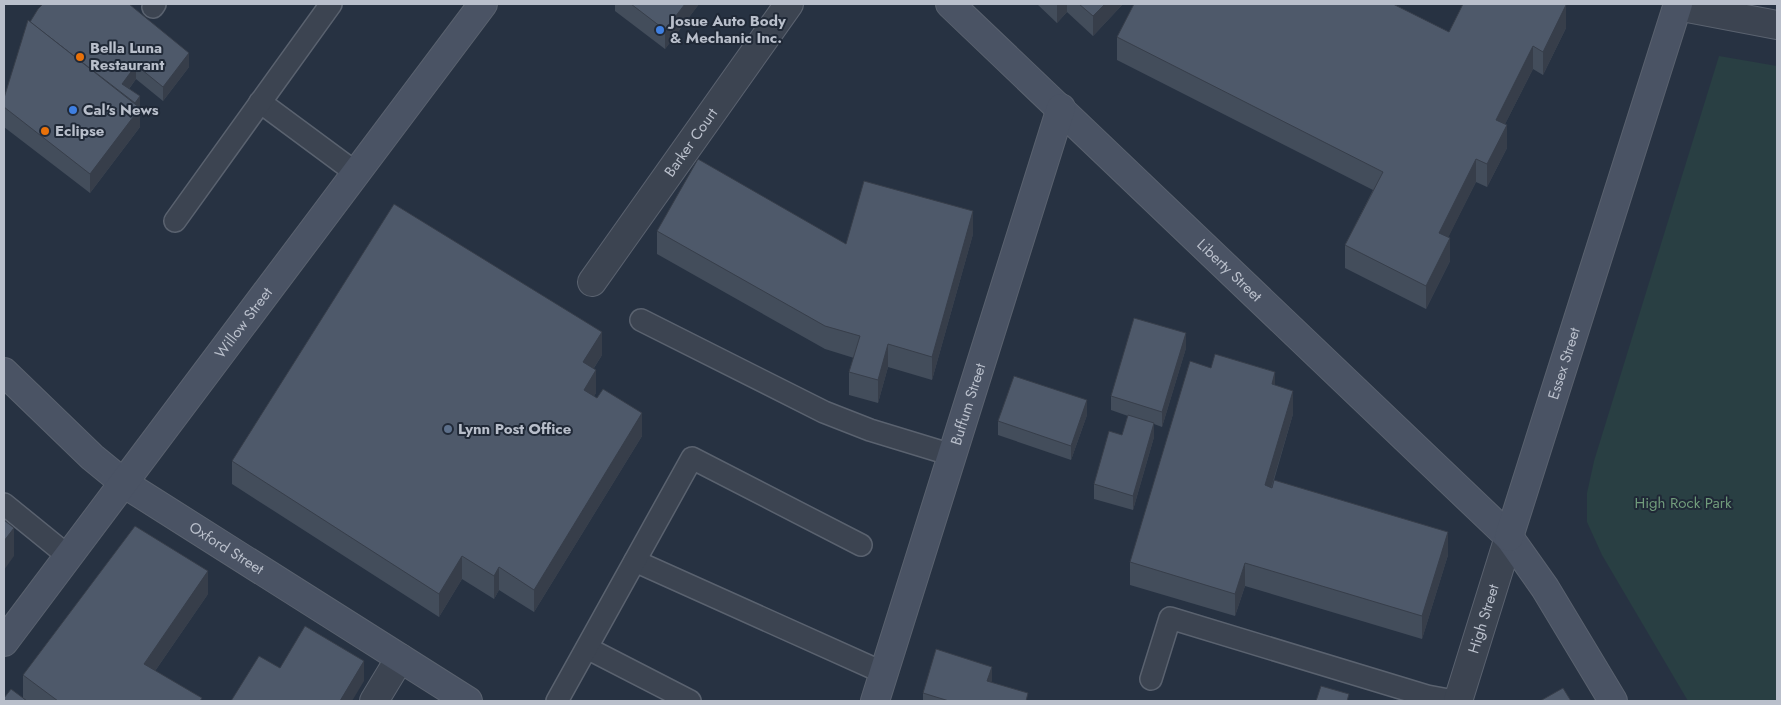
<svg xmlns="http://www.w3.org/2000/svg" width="1781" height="705" font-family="Jost,sans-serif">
  <rect width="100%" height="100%" fill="#273242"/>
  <!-- green -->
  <path fill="#293f43" d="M1719 56 1777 66V701H1688L1602 555 1587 522V493L1594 461Z"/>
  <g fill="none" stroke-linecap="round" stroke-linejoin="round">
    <!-- lane casing -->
    <g stroke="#5a626f" stroke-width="24">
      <g id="lane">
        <path d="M153 7 155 4"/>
        <path d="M260 102 356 173"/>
        <path d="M175 221 331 4"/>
        <path d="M641 320 824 412 870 430 952 455"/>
        <path d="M4 504 68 556"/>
        <path d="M635 561 884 673"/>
        <path d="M587 648 690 701"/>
        <path d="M1151 679 1170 618 1427 696 1454 701"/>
        <path d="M557 701 692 458 861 545"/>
      </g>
    </g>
    <!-- street casing -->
    <g stroke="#5a626f" stroke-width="30">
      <g id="street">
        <path d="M1677 6 1777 25"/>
        <path id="s1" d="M592 282 789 4"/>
        <path d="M374 701 400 658"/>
        <path id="s2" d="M1458 701 1509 537"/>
      </g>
    </g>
    <!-- secondary casing -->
    <g stroke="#5a626f" stroke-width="30">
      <g id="secondary">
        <path id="s3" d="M950 4 1509 537 1545 588 1613 701"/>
        <path id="s4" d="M4 372 92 457 125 484 468 701"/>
        <path id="s5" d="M1509 537 1678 4"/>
        <path id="s6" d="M4 642 483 4"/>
        <path id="s7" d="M875 701 1061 108"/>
      </g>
    </g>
    <!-- lane -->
    <use href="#lane" stroke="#3c4451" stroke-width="21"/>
    <!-- street -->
    <use href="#street" stroke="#3c4451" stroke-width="28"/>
    <!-- secondary -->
    <use href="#secondary" stroke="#4a5364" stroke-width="28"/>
  </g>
  <!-- wall -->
  <g fill="#434d5b">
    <path d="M615 4H699L665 49 615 11Z"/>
    <path d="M1037 4H1123L1093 36 1067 12 1057 23Z"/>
    <path d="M30 22 189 67 163 101 136 79 129 89 140 108V127L90 193 4 127V98Z"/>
    <path d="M1566 28 1543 75 1533 69 1505 124 1507 148 1487 187 1476 182 1448 237 1450 261 1426 309 1345 268V245L1373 190 1117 60V37L1449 32Z"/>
    <path d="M657 231 846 244 973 234 932 380 888 367 878 403 849 395V372L854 358 825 349 657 254Z"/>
    <path d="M1186 348 1162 427 1154 424V437L1133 510 1094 499V484L1122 435 1128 416 1111 410V396Z"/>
    <path d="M602 355 594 368 596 393 594 396 642 436 534 612 499 590 494 599 462 579 439 617 232 484V461Z"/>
    <path d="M1275 386 1293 414 1272 487 1448 555 1422 639 1245 586 1235 616 1130 585V562Z"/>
    <path d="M1087 415 1071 460 998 435V421Z"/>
    <path d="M208 594 155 671 202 701H27L23 698V675Z"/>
    <path d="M991 682 1028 701H923V693Z"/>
  </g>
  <!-- shaded-wall -->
  <g fill="#373e4a">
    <path d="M685 4H699L665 49V30Z"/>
    <path d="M1057 4H1067V12L1057 23Z"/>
    <path d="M1105 4H1123L1093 36V16Z"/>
    <path d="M1566 5V28L1543 75V52Z"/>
    <path d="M1533 46V69L1496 142V120Z"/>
    <path d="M189 53V67L163 101V87Z"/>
    <path d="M136 65V79L122 98V84Z"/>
    <path d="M140 96V127L90 193V174L132 107Z"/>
    <path d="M1507 125V148L1487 187V164Z"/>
    <path d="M1476 159V182L1439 256V233Z"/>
    <path d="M973 211V234L932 380V357Z"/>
    <path d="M1450 238V261L1426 309V286Z"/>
    <path d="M602 332V355L583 385V362Z"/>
    <path d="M1186 333V348L1162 427V412Z"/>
    <path d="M888 344V367L878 403V380Z"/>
    <path d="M596 370V393L584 413V390Z"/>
    <path d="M1275 372V395L1272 384Z"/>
    <path d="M1293 391V414L1265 508V485Z"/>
    <path d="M1087 400V415L1071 460V446Z"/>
    <path d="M642 413V436L534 612V590Z"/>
    <path d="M1154 423V437L1133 510V496Z"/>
    <path d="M14 528V556L4 570V541Z"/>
    <path d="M1448 532V555L1422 639V616Z"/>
    <path d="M462 556V579L439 617V594Z"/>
    <path d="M1245 563V586L1235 616V594Z"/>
    <path d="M499 567V590L494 599V576Z"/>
    <path d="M208 571V594L144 687V664Z"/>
    <path d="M364 661V681L352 701H340Z"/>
    <path d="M992 667V681L987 695V681Z"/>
  </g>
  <!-- building -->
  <g fill="#4e596a" stroke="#373e4a">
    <path d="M43 4H129L189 53 163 87 136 65 122 84 140 96 135 103 30 22 38 9Z"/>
    <path d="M631 4H685L665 30Z"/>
    <path d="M1079 4H1105L1093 16Z"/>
    <path d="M1134 4H1393L1449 32 1463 4H1564L1566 5 1543 52 1533 46 1496 120 1507 125 1487 164 1476 159 1439 233 1450 238 1426 286 1345 245 1383 172 1117 37Z"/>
    <path d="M28 20 140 108 90 174 4 107V98Z"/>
    <path d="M698 159 846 244 864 181 973 211 932 357 888 344 878 380 849 372 860 336 825 326 657 231Z"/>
    <path d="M394 204 602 332 583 362 596 370 584 390 597 398 603 389 642 413 534 590 499 567 494 576 462 556 439 594 232 461Z"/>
    <path d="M1134 318 1186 333 1162 412 1111 396Z"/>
    <path d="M1215 354 1275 372 1272 384 1293 391 1265 485 1272 488 1274 480 1448 532 1422 616 1245 563 1235 594 1130 562 1190 361 1211 368Z"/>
    <path d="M1014 376 1087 400 1071 446 998 421Z"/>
    <path d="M1128 415 1154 423 1133 496 1094 484 1109 431 1122 435Z"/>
    <path d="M4 520 14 528 4 541Z"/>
    <path d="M135 526 208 571 144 664 202 698 200 701H58L23 675Z"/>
    <path d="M305 626 364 661 340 701H231L259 656 280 668Z"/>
    <path d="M936 649 992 667 987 681 1028 693 1026 701H949L923 693Z"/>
    <path d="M1321 686 1349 694 1347 701H1316Z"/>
    <path d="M1563 688 1571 701H1540Z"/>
    <path d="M11 689 27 701H4V698Z"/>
  </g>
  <!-- markers -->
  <g fill="#3f7fe0" stroke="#202937" stroke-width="2">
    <circle cx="660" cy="30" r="5"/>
    <circle cx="73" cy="110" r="5"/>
  </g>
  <g fill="#e8710a" stroke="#202937" stroke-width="2">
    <circle cx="80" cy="57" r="5"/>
    <circle cx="45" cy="131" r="5"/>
  </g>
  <circle fill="#5c6f8a" stroke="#202937" stroke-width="2" cx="448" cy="429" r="5"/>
  <g text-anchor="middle" stroke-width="4" stroke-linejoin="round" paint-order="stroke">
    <!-- poi labels -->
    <g font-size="15" font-weight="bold" fill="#b9bfcb" stroke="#202937" text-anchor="start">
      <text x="670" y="26">Josue Auto Body<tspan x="670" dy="17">&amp; Mechanic Inc.</tspan></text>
      <text x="90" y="53">Bella Luna<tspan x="90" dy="17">Restaurant</tspan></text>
      <text x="83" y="115">Cal's News</text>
      <text x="55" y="136">Eclipse</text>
      <text x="458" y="434">Lynn Post Office</text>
    </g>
    <!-- street labels -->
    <g font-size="15" fill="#b9bfcb" stroke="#202937">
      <text dy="5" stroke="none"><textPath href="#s1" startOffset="171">Barker Court</textPath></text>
      <text dy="5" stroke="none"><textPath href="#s3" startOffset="386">Liberty Street</textPath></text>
      <text dy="5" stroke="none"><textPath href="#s6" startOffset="399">Willow Street</textPath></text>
      <text dy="5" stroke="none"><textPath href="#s5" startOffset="182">Essex Street</textPath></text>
      <text dy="5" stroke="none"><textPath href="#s7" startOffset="311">Buffum Street</textPath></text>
      <text dy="5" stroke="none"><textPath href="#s4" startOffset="285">Oxford Street</textPath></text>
      <text dy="5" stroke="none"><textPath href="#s2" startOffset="86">High Street</textPath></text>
    </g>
    <!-- park labels -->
    <g font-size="15" fill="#709b7b" stroke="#202937">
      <text x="1683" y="508">High Rock Park</text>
    </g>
  </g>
  <!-- border -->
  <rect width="1781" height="705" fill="none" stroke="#b9bfcb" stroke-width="10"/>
</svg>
